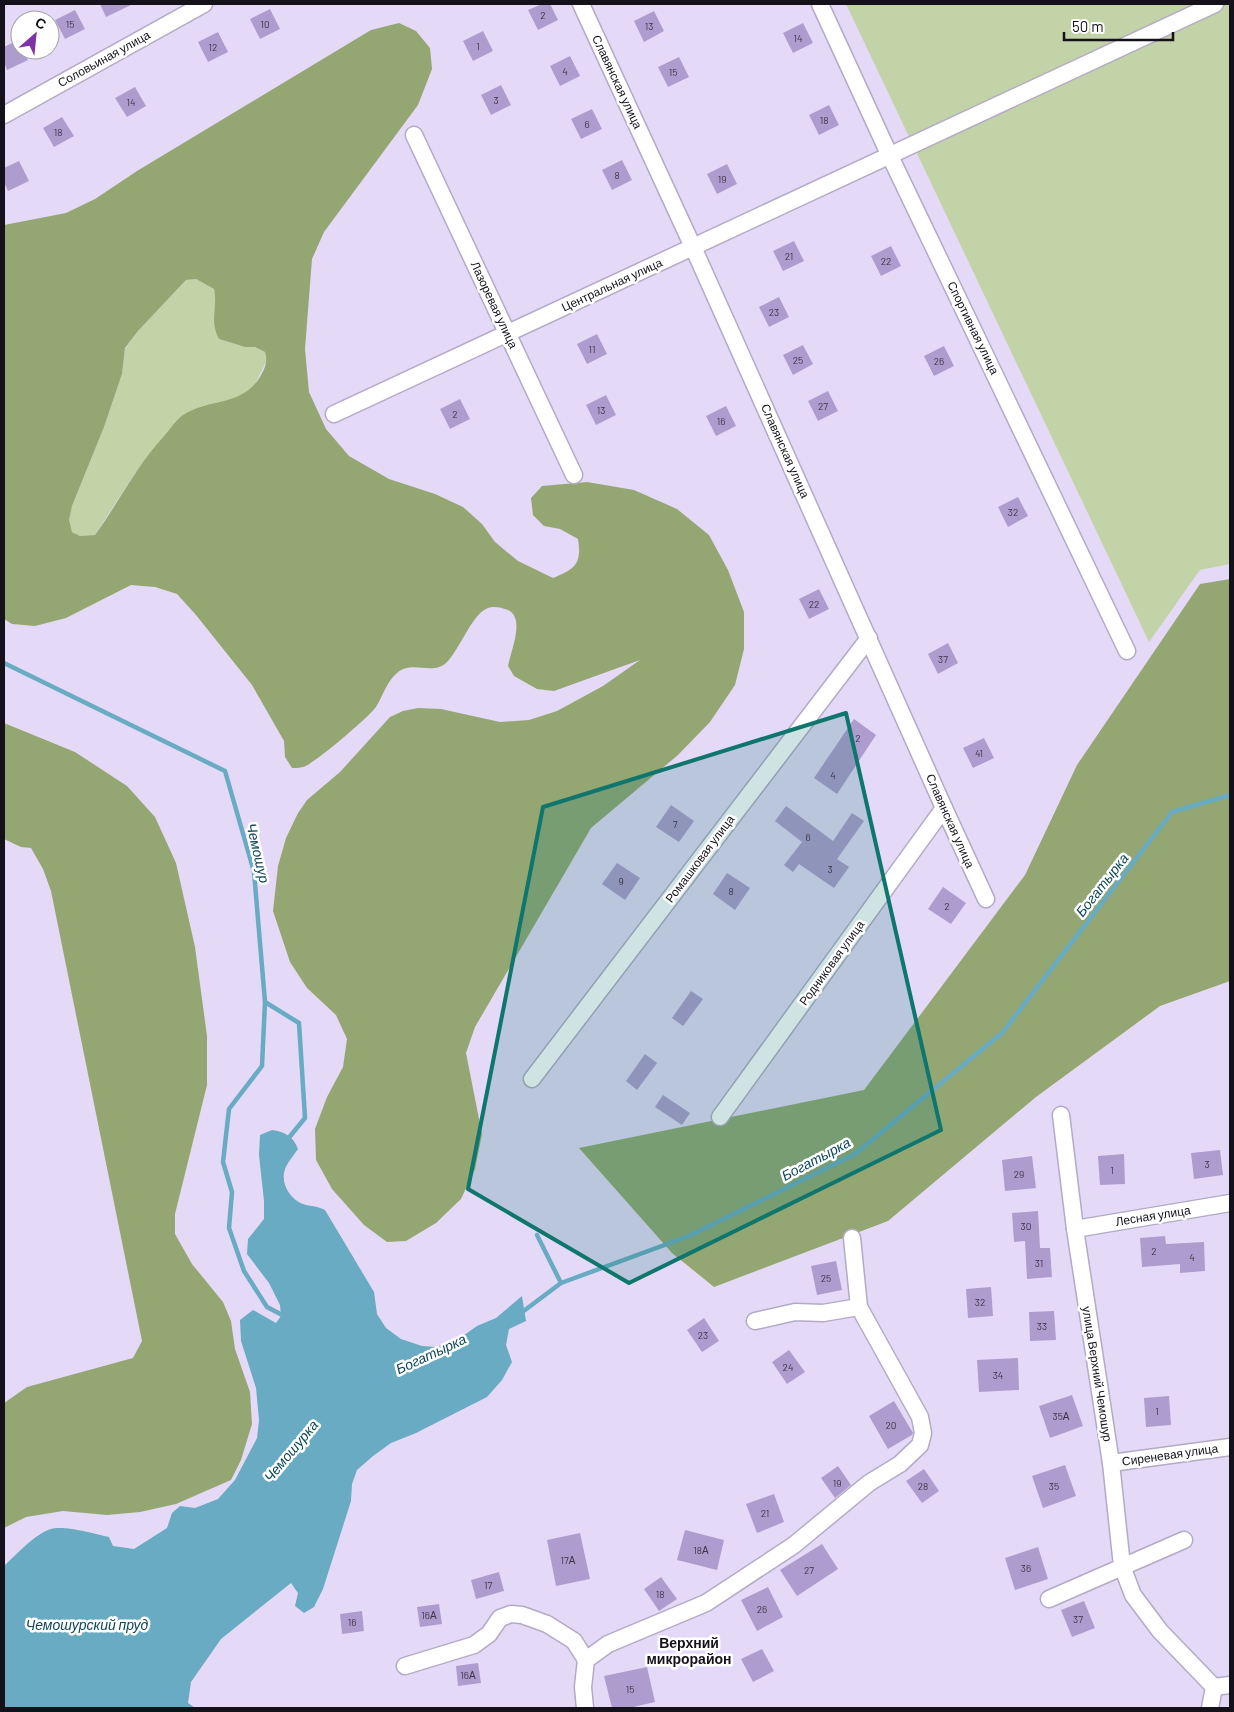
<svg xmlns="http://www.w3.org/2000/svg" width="1234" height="1712" font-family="Barlow,sans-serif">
  <rect width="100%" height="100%" fill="#e4daf7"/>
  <!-- green -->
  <g fill="#c3d3a8">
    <path d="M846 4H1230V564L1200 570 1149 642Z"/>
    <path d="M196 279 214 289 216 302 214 314 219 339 245 347H255L265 352 267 360 255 384 243 395 224 402 135 473 95 535 80 536 72 532 68 520 72 506 104 427 122 374 125 349 138 331 186 280Z"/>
  </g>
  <!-- forest -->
  <g fill="#94a773" fill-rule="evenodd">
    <path d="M399 23 416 31 430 48 432 69 418 105 324 232 312 259 305 349 309 392 326 429 349 456 389 479 435 494 463 507 482 524 495 542 518 561 553 578C575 569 582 564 578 539L560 529 544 526 533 515 531 498 542 486 587 482 634 490 677 509 709 535 728 570 744 612V649L735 685 710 722 678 755 591 828 475 1027 466 1053 482 1134 475 1169 461 1199 436 1223 406 1241 387 1242 364 1225 332 1189 316 1160 315 1129 327 1097 343 1067 347 1039 336 1015 307 988 290 962 273 911 278 866 286 838 298 813 307 800 340 772 390 717 403 711 418 708 441 709 500 722 529 720 557 711 603 686 640 660 554 691 537 689 514 676 508 666C511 650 527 615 505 609 499 607 492 606 486 609 472 615 459 651 446 663 432 676 411 659 396 674 386 683 383 696 376 707 370 716 313 765 303 767 300 768 295 768 292 768L285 757 284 741 252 685 196 615 177 594 155 587 131 585 66 618 35 626 12 624 4 619V225L66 213 95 199 137 171 371 30ZM196 279 214 289C218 309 209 320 219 339L245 347H255L265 352C268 362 265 368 260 377 241 407 210 398 183 415 176 420 171 428 165 435 137 465 119 502 95 535L80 536 72 532 69 520 72 506 104 427 122 374 125 348 138 331 186 280Z"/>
    <path d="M1230 579V981L1160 1006 1036 1097 888 1221 714 1287 672 1253 579 1148 864 1090 1025 875 1077 765 1200 584Z"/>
    <path d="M4 723 75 752 127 786 155 817 176 863 195 947 207 1036V1085L175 1214V1234L192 1264 223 1302 231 1321 235 1349 250 1392 252 1424 241 1460 231 1480 176 1504 140 1512 107 1515 63 1511 26 1517 4 1528V1403L27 1387 133 1358 142 1341 51 891 43 869 31 848 21 847 4 839Z"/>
  </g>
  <!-- water -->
  <path fill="#68abc2" d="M272 1130C285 1132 293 1136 298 1149 294 1155 287 1163 285 1169 280 1183 290 1199 303 1204 312 1207 315 1205 325 1210L374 1292 377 1314 386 1328 401 1339 422 1346 436 1347 460 1338 477 1326 496 1318 522 1296 526 1321 509 1329 506 1345 512 1362 502 1380 487 1397 416 1433 391 1443 373 1456 357 1470 352 1484 351 1501 323 1589 314 1607 304 1613 295 1606 298 1593 291 1583 221 1639 191 1682 188 1703 195 1708H4L5 1565C16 1555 36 1533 51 1529 64 1525 95 1534 109 1537L113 1546 134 1549 167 1528 172 1513 180 1506 195 1508 218 1499 235 1480 257 1438 259 1420 256 1388 241 1341 240 1320 253 1310 276 1323 281 1316 280 1305 269 1283 247 1254 248 1239 264 1219V1201L259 1155 260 1135Z"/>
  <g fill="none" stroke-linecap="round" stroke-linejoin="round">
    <!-- stream -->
    <g stroke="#68abc2" stroke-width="4.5">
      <path d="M4 663 225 771 254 872 265 1002 299 1023 305 1118 287 1140"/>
      <path d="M265 1002 262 1066 229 1109 223 1162 232 1192 229 1228 244 1271 267 1307 286 1317"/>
      <path d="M537 1235 561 1283"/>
      <path d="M521 1313 561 1283 689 1236 855 1154 1002 1033 1172 812 1230 795"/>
    </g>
  </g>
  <!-- building -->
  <g fill="#af9ccf">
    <path d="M100 4H133L106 17Z"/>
    <path d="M542 4H550L558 20 538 30 528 10Z"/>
    <path d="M270 9 280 29 260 39 250 19Z"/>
    <path d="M75 10 85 29 65 39 55 20Z"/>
    <path d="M654 11 664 31 644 42 634 21Z"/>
    <path d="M803 23 813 43 793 53 783 33Z"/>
    <path d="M483 31 493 51 473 61 463 41Z"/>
    <path d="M218 32 228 52 208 62 198 42Z"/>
    <path d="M18 40 20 45V50H23L28 60 7 70 4 62V47Z"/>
    <path d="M570 56 580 76 560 86 550 66Z"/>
    <path d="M679 57 689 77 668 87 658 67Z"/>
    <path d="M501 85 511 105 491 115 481 95Z"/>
    <path d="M135 87 146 106 127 117 115 98Z"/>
    <path d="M829 105 839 125 819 135 809 115Z"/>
    <path d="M592 109 602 129 581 139 571 119Z"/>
    <path d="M62 117 74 136 54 147 43 128Z"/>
    <path d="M622 160 632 180 612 190 602 170Z"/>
    <path d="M19 161 29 181 8 191 4 182V168Z"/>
    <path d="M727 164 737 184 717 194 707 174Z"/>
    <path d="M794 241 804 261 783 271 773 251Z"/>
    <path d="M891 246 901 266 881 276 871 256Z"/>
    <path d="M779 297 789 317 769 327 759 307Z"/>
    <path d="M597 334 607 354 587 364 577 344Z"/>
    <path d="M803 345 813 364 793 375 783 355Z"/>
    <path d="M944 346 954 366 934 376 924 356Z"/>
    <path d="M828 391 838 411 818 421 808 401Z"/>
    <path d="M606 395 616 415 596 425 586 405Z"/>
    <path d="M460 399 470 419 450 429 440 409Z"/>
    <path d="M726 406 736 426 716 436 706 416Z"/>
    <path d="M1018 497 1028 516 1008 527 998 507Z"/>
    <path d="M819 589 829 609 809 619 799 599Z"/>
    <path d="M948 643 958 663 938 674 928 654Z"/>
    <path d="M854 719 876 735 837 794 814 778Z"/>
    <path d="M984 738 994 758 973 768 963 748Z"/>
    <path d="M671 805 694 821 679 842 656 827Z"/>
    <path d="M786 806 833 841 852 813 864 821 837 859 849 867 834 888 799 864 793 872 784 865 802 842 775 821Z"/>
    <path d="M617 863 640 878 625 900 602 884Z"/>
    <path d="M727 873 750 888 735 910 713 894Z"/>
    <path d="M943 887 966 903 951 924 928 909Z"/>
    <path d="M691 991 703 999 683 1026 672 1018Z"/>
    <path d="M645 1054 657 1063 637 1090 626 1081Z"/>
    <path d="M663 1095 690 1113 682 1125 655 1107Z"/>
    <path d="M1220 1150 1223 1175 1194 1179 1191 1153Z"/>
    <path d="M1124 1154 1125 1184 1100 1185 1098 1156Z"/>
    <path d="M1032 1156 1036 1188 1005 1191 1002 1160Z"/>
    <path d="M1038 1211 1040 1248H1050L1052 1277 1027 1279 1025 1241 1014 1242 1012 1213Z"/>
    <path d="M1165 1236 1166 1244 1204 1242 1205 1271 1180 1273V1264L1142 1267 1140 1238Z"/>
    <path d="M836 1261 842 1290 817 1295 811 1266Z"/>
    <path d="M991 1287 993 1316 968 1318 966 1289Z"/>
    <path d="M1054 1311 1056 1340 1030 1341 1029 1312Z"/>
    <path d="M704 1318 719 1341 702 1352 687 1330Z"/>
    <path d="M789 1350 805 1372 787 1384 772 1362Z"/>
    <path d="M1018 1358 1019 1390 979 1392 977 1360Z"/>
    <path d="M1072 1395 1083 1426 1050 1438 1039 1406Z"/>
    <path d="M1169 1396 1171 1425 1146 1427 1144 1398Z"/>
    <path d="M894 1401 913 1433 912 1435 888 1449 869 1416Z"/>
    <path d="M1065 1465 1076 1496 1043 1508 1032 1476Z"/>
    <path d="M838 1466 851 1485 835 1498 821 1478Z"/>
    <path d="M924 1469 939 1491 922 1503 906 1481Z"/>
    <path d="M774 1494 784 1522 757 1533 746 1504Z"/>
    <path d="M685 1530 724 1540 717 1570 677 1560Z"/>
    <path d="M580 1533 590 1579 556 1586 547 1540Z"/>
    <path d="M822 1544 838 1569 797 1596 780 1570Z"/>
    <path d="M1038 1547 1048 1579 1015 1590 1005 1558Z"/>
    <path d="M499 1572 504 1591 476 1599 471 1580Z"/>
    <path d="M661 1577 677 1599 659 1611 644 1589Z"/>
    <path d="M768 1587 783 1617 757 1631 741 1600Z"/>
    <path d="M1084 1601 1095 1628 1072 1637 1061 1610Z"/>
    <path d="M439 1604 442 1624 420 1627 417 1607Z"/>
    <path d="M362 1611 364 1631 342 1634 340 1614Z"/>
    <path d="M762 1649 774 1671 753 1682 741 1659Z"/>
    <path d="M478 1663 481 1683 458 1686 456 1666Z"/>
    <path d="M647 1667 655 1702 629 1708H612L604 1676Z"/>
  </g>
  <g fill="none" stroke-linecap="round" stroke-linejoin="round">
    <!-- minor casing -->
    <g stroke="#b4aac6" stroke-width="19">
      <g id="minor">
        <path d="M581 4 693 247 944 808 986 899"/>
        <path d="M820 4 889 154 1127 651"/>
        <path d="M4 115 204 4"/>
        <path d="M414 135 574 475"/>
        <path d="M334 414 1215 4"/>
        <path d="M532 1079 869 638"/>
        <path d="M1061 1115 1075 1229 1111 1463 1122 1566 1133 1595 1160 1631 1214 1687"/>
        <path d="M720 1117 944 808"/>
        <path d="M1075 1229 1230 1203"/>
        <path d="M755 1321 795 1312 823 1313 859 1307"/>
        <path d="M1111 1463 1230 1447"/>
        <path d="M1049 1599 1184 1540"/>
        <path d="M405 1666 474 1645 489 1634 500 1618 511 1614 522 1615 547 1624 574 1641 586 1660"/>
        <path d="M1214 1687 1230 1685"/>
        <path d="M585 1708 583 1687 586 1660 608 1644 706 1603 794 1545 869 1483 900 1464 920 1445 923 1433 920 1417 859 1307 852 1238"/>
        <path d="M1210 1708 1214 1687"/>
      </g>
    </g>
    <!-- minor -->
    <use href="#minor" stroke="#fff" stroke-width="16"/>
  </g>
  <!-- marked area -->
  <path fill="#0f766e" fill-opacity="0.2" stroke="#0f766e" stroke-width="4" stroke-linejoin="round" d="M846 713 941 1130 629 1283 468 1189 543 807Z"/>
  <g text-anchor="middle" stroke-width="5" stroke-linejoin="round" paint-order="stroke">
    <!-- number labels -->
    <g font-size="10" fill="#3b3447">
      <text x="543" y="19">2</text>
      <text x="70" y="28">15</text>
      <text x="265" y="28">10</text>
      <text x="649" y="30">13</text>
      <text x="798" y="42">14</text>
      <text x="478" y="50">1</text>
      <text x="213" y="51">12</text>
      <text x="565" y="75">4</text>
      <text x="673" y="76">15</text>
      <text x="496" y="104">3</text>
      <text x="131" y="106">14</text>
      <text x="824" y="124">18</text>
      <text x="587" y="128">6</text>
      <text x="58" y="136">18</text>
      <text x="617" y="179">8</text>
      <text x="722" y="183">19</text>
      <text x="789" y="260">21</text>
      <text x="886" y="265">22</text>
      <text x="774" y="316">23</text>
      <text x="592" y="353">11</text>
      <text x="798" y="364">25</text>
      <text x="939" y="365">26</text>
      <text x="823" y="410">27</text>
      <text x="601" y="414">13</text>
      <text x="455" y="418">2</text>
      <text x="721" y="425">16</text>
      <text x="1013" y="516">32</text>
      <text x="814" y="608">22</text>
      <text x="943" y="663">37</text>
      <text x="858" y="742">2</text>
      <text x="979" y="757">41</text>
      <text x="833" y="779">4</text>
      <text x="675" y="828">7</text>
      <text x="808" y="841">6</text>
      <text x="830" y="873">3</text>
      <text x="621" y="885">9</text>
      <text x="731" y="895">8</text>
      <text x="947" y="910">2</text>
      <text x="1207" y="1168">3</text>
      <text x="1112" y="1174">1</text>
      <text x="1019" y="1178">29</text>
      <text x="1026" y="1230">30</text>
      <text x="1154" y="1255">2</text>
      <text x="1192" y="1261">4</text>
      <text x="1039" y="1267">31</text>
      <text x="826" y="1282">25</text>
      <text x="980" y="1306">32</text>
      <text x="1042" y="1330">33</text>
      <text x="703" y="1339">23</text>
      <text x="788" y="1371">24</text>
      <text x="998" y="1379">34</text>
      <text x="1157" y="1415">1</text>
      <text x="1061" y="1420">35А</text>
      <text x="891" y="1429">20</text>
      <text x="837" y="1487">19</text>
      <text x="923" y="1490">28</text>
      <text x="1054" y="1490">35</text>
      <text x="765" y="1517">21</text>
      <text x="701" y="1554">18А</text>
      <text x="568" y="1564">17А</text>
      <text x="1026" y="1572">36</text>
      <text x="809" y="1574">27</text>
      <text x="488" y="1589">17</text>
      <text x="660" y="1598">18</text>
      <text x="762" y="1613">26</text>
      <text x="429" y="1619">16А</text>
      <text x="1078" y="1623">37</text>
      <text x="352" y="1626">16</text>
      <text x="468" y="1679">16А</text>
      <text x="630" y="1693">15</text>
    </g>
    <!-- street labels -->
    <g font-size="12" fill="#14111a" stroke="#fff">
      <text transform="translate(104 59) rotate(-29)" y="4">Соловьиная улица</text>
      <text transform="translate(617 82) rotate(65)" y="4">Славянская улица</text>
      <text transform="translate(612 285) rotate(-25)" y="4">Центральная улица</text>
      <text transform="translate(494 305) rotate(65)" y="4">Лазоревая улица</text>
      <text transform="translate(973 328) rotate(64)" y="4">Спортивная улица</text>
      <text transform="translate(785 451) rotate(66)" y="4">Славянская улица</text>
      <text transform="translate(950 821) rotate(66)" y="4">Славянская улица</text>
      <text transform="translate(700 859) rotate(-53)" y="4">Ромашковая улица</text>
      <text transform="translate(832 963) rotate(-54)" y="4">Родниковая улица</text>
      <text transform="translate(1153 1216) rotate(-9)" y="4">Лесная улица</text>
      <text transform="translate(1097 1374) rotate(81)" y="4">улица Верхний Чемошур</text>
      <text transform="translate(1170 1455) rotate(-8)" y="4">Сиреневая улица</text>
    </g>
    <!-- water labels -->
    <g font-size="14" font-style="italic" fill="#0d4758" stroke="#fff">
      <text transform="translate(258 853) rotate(77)" y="5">Чемошур</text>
      <text transform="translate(1102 885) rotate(-52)" y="5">Богатырка</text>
      <text transform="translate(816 1159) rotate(-28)" y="5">Богатырка</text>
      <text transform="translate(431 1354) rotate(-25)" y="5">Богатырка</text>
      <text transform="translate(291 1451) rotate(-50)" y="5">Чемошурка</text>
      <text x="87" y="1630">Чемошурский пруд</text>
    </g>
    <!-- neighbourhood labels -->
    <g font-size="14" font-weight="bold" fill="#14111a" stroke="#fff">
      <text x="689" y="1648">Верхний<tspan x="689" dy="16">микрорайон</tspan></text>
    </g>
  </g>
  <!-- border -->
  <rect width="1234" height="1712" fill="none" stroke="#14111a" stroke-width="10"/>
  <!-- north arrow -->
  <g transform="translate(35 35) rotate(27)"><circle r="24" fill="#ffffff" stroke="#a1a0a3"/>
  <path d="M0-4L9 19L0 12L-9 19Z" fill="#7e33a5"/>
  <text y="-8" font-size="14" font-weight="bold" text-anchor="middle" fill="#14111a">С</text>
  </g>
  <!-- scale -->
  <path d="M1064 32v8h109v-8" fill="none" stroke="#14111a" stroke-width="2.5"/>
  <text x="1072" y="32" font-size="15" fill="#14111a" stroke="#ffffff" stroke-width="4" paint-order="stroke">50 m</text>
</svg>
